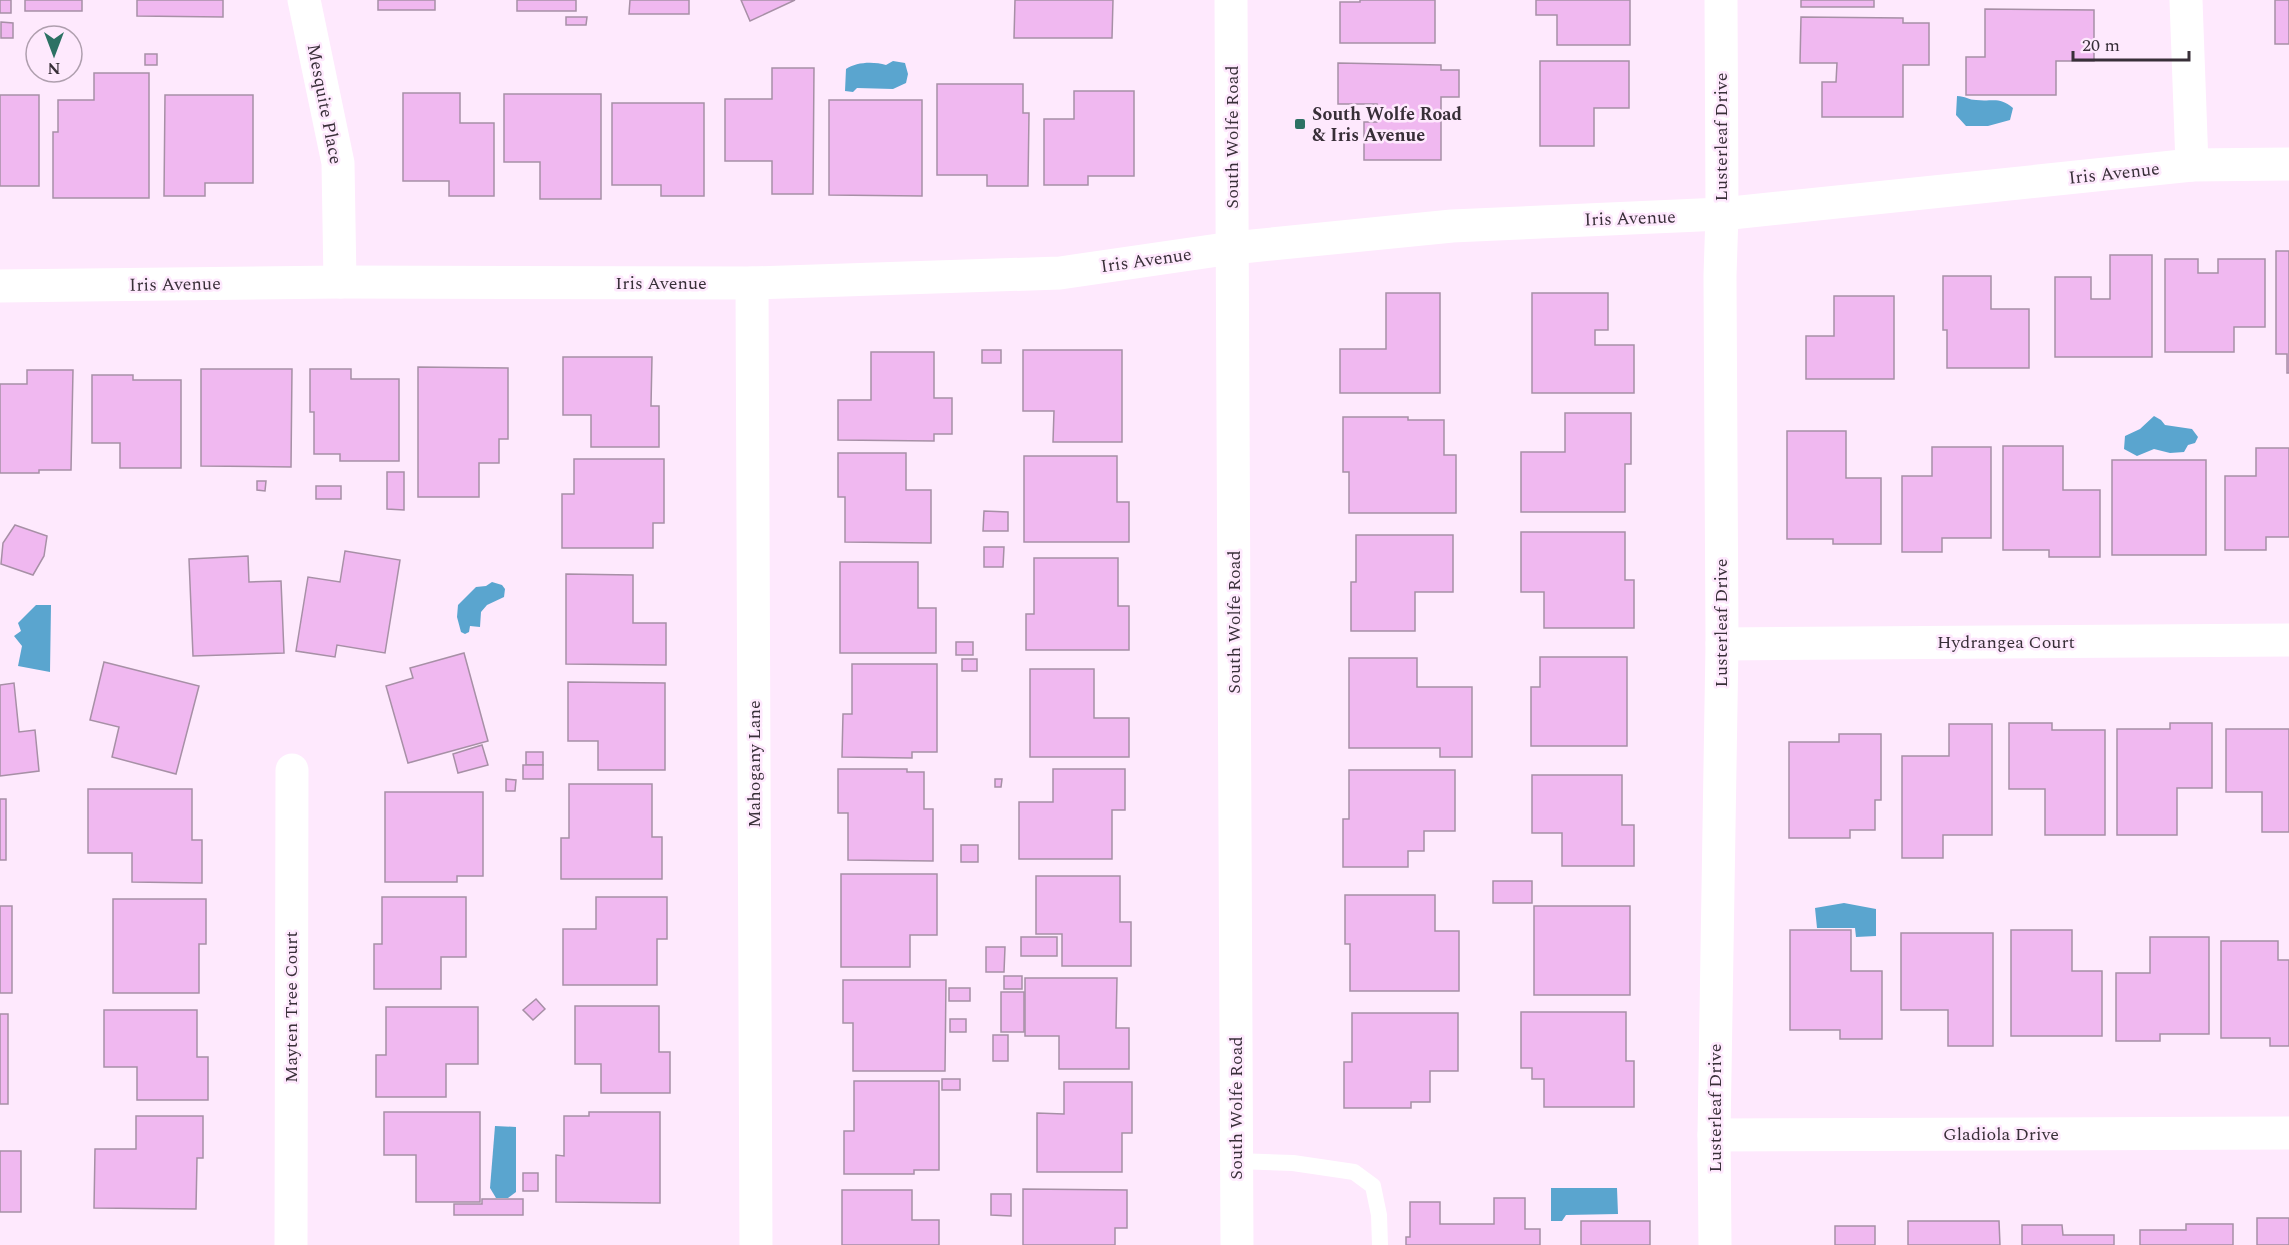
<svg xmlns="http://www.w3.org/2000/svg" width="2289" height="1245" font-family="Spectral,serif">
  <rect width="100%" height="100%" fill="#fee9fd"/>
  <!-- water -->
  <g fill="#5aa5cf">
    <path d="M893 61 905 63 908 74 906 83 893 89 857 88 853 92 845 91 846 69C856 62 873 61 886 65Z"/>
    <path d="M1957 96C1965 96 1969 100 1976 100 1993 102 1999 96 2013 108L2010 120 1988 126H1966L1956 115Z"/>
    <path d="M2154 416 2161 420 2165 425 2192 429 2198 437 2195 443 2188 445 2184 452 2170 453 2154 449 2137 456 2124 449 2125 436 2140 429Z"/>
    <path d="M492 582 502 585 505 589 504 597 487 605 481 612 480 627 470 626 469 632 465 634 461 632 457 617 458 605 476 587 486 586Z"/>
    <path d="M36 605H51L50 672 18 666 22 646 14 636 21 631 18 623Z"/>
    <path d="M1844 903 1876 909V936L1856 937 1855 928H1817L1815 908Z"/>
    <path d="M495 1126 516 1127V1192L508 1198H496L490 1188Z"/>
    <path d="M1551 1188H1617L1618 1214 1566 1215 1562 1221H1551Z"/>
  </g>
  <!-- building -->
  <g fill="#f0b8f0" stroke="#a790a6" stroke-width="1.5">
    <rect x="0" y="0" width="11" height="13"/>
    <rect x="25" y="0" width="57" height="11"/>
    <path d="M137 0H223V17L137 16Z"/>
    <rect x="378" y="0" width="57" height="10"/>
    <rect x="517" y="0" width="59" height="11"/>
    <path d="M630 0H689V14H629Z"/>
    <path d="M741 0H795L750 21Z"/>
    <path d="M1015 0H1113L1112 38H1014Z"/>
    <path d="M1360 0H1435V43H1340V2H1360Z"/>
    <path d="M1536 0H1630V45H1557V15H1536Z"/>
    <rect x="1801" y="0" width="73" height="7"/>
    <rect x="2275" y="0" width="14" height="44"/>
    <path d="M1985 9 2094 10V61H2056V95H1966V57H1985Z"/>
    <path d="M566 17H587L586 25H566Z"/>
    <path d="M1801 17 1903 18V23H1929V65H1903V117H1822V82H1836L1837 63H1800Z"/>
    <path d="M1 22 13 23V38H1Z"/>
    <rect x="145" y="54" width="12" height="11"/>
    <path d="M1540 61H1629V108H1594V146H1540Z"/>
    <path d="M1338 63 1441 65V70H1459V97H1441V160H1364V122H1377V104H1338Z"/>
    <path d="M772 68H814L813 194H772V161H725V99H772Z"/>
    <path d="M94 73H149V198H53V132H58V100H94Z"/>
    <path d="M937 84H1023V113H1029L1028 186H987V175H937Z"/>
    <path d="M1074 91H1134V176H1088V185H1044V119H1074Z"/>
    <path d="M403 93H460V123H494V196H449V181H403Z"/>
    <path d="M504 94H601V199H540V162H504Z"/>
    <rect x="0" y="95" width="39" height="91"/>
    <path d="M165 95H253V183H205V196H164Z"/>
    <path d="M829 100H922V196L829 195Z"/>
    <path d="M612 103H704V196H661V185H612Z"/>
    <path d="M2276 251H2289V373H2287V354H2276Z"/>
    <path d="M2110 255H2152V357H2055V277H2091V299H2110Z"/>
    <path d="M2165 259H2198V273H2218V259H2265V327H2234V352H2165Z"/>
    <path d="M1943 276H1991V309H2029V368H1947V330H1943Z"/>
    <path d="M1386 293H1440V393H1340V349H1386Z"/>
    <path d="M1532 293H1608V330H1595V345H1634V393H1532Z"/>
    <path d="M1834 296H1894V379H1806V336H1834Z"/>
    <rect x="982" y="350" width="19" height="13"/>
    <path d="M1023 350H1122V442H1053L1054 411H1023Z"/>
    <path d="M871 352H934V398H952V434H934V441L838 440V400H871Z"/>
    <path d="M563 357H652L651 406H659V447H591V415H563Z"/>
    <path d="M418 367 508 368V439H499V463H479V497H418Z"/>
    <path d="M201 369H292L291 467 201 466Z"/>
    <path d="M310 369H351V379H399V461H340V454H314V412H310Z"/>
    <path d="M27 370H73L71 470H39V473H0V384H27Z"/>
    <path d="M92 375H133V380H181V468H120V443H92Z"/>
    <path d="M1565 413H1631V464H1625V512H1521V452H1565Z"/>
    <path d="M1343 417H1408V420H1444V455H1456V513H1349V472H1343Z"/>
    <path d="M1787 431H1846V478H1881V544H1833V539H1787Z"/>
    <path d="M2003 446H2063V490H2100V557H2049V550H2003Z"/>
    <path d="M1932 447H1991V538H1942V552H1902V476H1932Z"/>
    <path d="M2256 448H2289V537H2266V550H2225V476H2256Z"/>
    <path d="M838 453H906V490H931V543L845 542V497H838Z"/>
    <path d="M1024 456H1117V502H1129V542H1024Z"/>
    <path d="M574 459H664V523H653V548H562V494H574Z"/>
    <rect x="2112" y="460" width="94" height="95"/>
    <path d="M387 472H404V510L387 509Z"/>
    <path d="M257 481H266L265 491 257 490Z"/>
    <rect x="316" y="486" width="25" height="13"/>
    <path d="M984 511 1008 512V531H983Z"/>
    <path d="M15 525 47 536 44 556 33 575 1 564 3 543Z"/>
    <path d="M1521 532H1625V580H1634V628H1544V592H1521Z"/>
    <path d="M1356 535H1453V592H1415V631H1351V582H1356Z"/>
    <path d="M984 547H1004L1003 567H984Z"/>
    <path d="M345 551 400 560 385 653 337 645 335 657 296 651 308 577 340 582Z"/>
    <path d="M248 556 249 582 281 581 284 653 193 656 189 559Z"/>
    <path d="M1034 558H1118V606H1129V650H1026V614H1034Z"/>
    <path d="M840 562H918V608H936V653H840Z"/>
    <path d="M566 574 633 575V623H666V665L566 664Z"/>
    <rect x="956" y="642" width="17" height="13"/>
    <path d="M464 653 488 741 408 763 386 686 413 678 410 668Z"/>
    <path d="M1540 657H1627V746H1531V687H1540Z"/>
    <path d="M1349 658H1417V687H1472V757H1440V748H1349Z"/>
    <rect x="962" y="659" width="15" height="12"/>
    <path d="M104 662 199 686 176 774 112 757 119 727 90 720Z"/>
    <path d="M852 664H937V752H912V758L842 757 843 714H852Z"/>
    <path d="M1030 669H1094V718H1129V757H1030Z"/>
    <path d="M568 682 665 683V770H598V741H568Z"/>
    <path d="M14 683 19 732 35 730 39 771 0 776V685Z"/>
    <path d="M2009 723H2052V730H2105V835H2045V789H2009Z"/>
    <path d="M2170 723H2212V788H2177V835H2117V729H2170Z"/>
    <path d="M1949 724H1992V835H1943V858H1902V756H1949Z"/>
    <path d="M2226 729H2289V832H2262V792H2226Z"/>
    <path d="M1839 734H1881V800H1875V830H1850V838H1789V742H1839Z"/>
    <path d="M482 745 488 765 458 773 453 754Z"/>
    <rect x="526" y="752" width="17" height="13"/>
    <rect x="523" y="765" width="20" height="14"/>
    <path d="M838 769H907V772H924V809H933V861L848 860V813H838Z"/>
    <path d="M1053 769H1125V810H1112V859H1019V802H1053Z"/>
    <path d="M1349 770H1455V831H1424V851H1408V867H1343V819H1349Z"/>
    <path d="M1532 775H1622V825H1634V866H1562V833H1532Z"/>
    <path d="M506 779 516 780 515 791H506Z"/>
    <path d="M995 779H1002L1001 787H995Z"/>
    <path d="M569 784H652V837H662V879H561V838H569Z"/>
    <path d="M88 789H192V840H202V883L132 882V853H88Z"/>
    <path d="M385 792H483V876H457V882H385Z"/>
    <rect x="0" y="799" width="6" height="61"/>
    <rect x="961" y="845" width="17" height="17"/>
    <path d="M841 874H937V935H910V967H841Z"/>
    <path d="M1036 876H1120V922H1131V966H1062V934H1036Z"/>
    <rect x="1493" y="881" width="39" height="22"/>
    <path d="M1345 895H1435V931H1459V991H1350V944H1345Z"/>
    <path d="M382 897H466V957H441V989H374V944H382Z"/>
    <path d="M596 897H667V939H657V985H563V929H596Z"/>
    <path d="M113 899H206V944H199V993H113Z"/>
    <rect x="0" y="906" width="12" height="87"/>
    <rect x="1534" y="906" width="96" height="89"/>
    <path d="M1790 930H1851V971H1882V1039H1840V1030H1790Z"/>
    <path d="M2011 930H2072V971H2102V1036H2011Z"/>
    <path d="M1901 933H1993V1046H1948V1010H1901Z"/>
    <rect x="1021" y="937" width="36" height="19"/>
    <path d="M2150 937H2209V1034H2160V1041H2116V973H2150Z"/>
    <path d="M2221 941H2278V960H2289V1046H2270V1038H2221Z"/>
    <path d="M986 947H1005L1004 972H986Z"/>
    <rect x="1004" y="976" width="18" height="13"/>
    <path d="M1025 978H1117L1116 1028H1129V1069H1059V1036H1025Z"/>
    <path d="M843 980H946L945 1071H853V1023H843Z"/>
    <rect x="949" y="988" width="21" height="13"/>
    <rect x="1001" y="992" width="23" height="40"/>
    <path d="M536 999 545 1009 533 1020 523 1010Z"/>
    <path d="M575 1006H659V1052H670V1093H601V1064H575Z"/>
    <path d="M386 1007H478V1064H446V1097H376V1055H386Z"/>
    <path d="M104 1010H197V1057H208V1100H137V1067H104Z"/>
    <path d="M1521 1012H1626V1061H1634V1107H1544V1079H1532V1068H1521Z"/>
    <path d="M1352 1013H1458V1071H1430V1102H1411V1108H1344V1062H1352Z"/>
    <rect x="0" y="1014" width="8" height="90"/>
    <rect x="950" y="1019" width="16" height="13"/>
    <rect x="993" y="1035" width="15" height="26"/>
    <rect x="942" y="1079" width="18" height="11"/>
    <path d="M854 1081H939V1170H914V1174H844V1131H854Z"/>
    <path d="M1064 1082H1132V1133H1122V1172H1037V1113L1064 1114Z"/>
    <path d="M384 1112H480V1202H416V1155H384Z"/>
    <path d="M589 1112H660V1203L556 1202V1155L564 1156V1116H589Z"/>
    <path d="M136 1116H203V1158H197L196 1209 94 1208 95 1149H136Z"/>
    <rect x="0" y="1151" width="21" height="61"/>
    <rect x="523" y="1173" width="15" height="18"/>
    <path d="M1023 1189 1127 1190V1228H1115V1245H1023Z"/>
    <path d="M842 1190H912V1220H939V1245H842Z"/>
    <path d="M991 1194H1011V1216L991 1215Z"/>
    <path d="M1494 1198H1525V1229H1540V1245H1406V1237H1410V1202H1440V1224H1494Z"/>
    <path d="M482 1199H523V1215H454V1204H482Z"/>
    <rect x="2257" y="1218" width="32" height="27"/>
    <rect x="1581" y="1221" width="69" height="24"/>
    <path d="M1908 1221H1999L2000 1245H1908Z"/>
    <path d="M2186 1224H2233V1245H2140V1230H2186Z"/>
    <path d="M2022 1225H2062L2063 1235H2114V1245H2022Z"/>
    <rect x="1835" y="1226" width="40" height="19"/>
  </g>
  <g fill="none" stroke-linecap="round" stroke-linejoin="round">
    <!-- lane -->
    <path stroke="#fff" stroke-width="16" d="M1236 1161 1293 1163 1354 1172 1373 1186 1379 1215 1380 1245"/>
    <!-- street -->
    <g stroke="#fff" stroke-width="33">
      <path d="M304 0 338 163 340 282"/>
      <path d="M2186 0 2192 165"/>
      <path d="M752 283 756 1245"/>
      <path d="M1722 644 2289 640"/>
      <path d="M1714 1135 2289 1133"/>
      <path d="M291 1245 292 770"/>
      <path d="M1715 1245 1714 1135 1722 644 1720 276 1722 214 1721 0"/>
    </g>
    <!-- secondary -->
    <g stroke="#fff" stroke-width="33">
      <path d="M1231 0 1237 1245"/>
      <path d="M0 286 340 282 752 283 1060 273 1232 248 1452 226 1722 214 2192 165 2289 164"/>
    </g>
  </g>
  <!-- markers -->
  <rect fill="#2d7164" stroke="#fee9fd" stroke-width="2" x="1294" y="118" width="12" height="12" rx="3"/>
  <g text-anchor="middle" stroke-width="5" stroke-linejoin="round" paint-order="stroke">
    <!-- street labels -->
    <g font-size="18" fill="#382f38" stroke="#fee9fd">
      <text transform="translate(325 104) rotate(79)" y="6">Mesquite Place</text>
      <text transform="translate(1232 137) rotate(-90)" y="6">South Wolfe Road</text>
      <text transform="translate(1721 137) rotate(-90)" y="6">Lusterleaf Drive</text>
      <text transform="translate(2114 173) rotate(-6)" y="6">Iris Avenue</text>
      <text transform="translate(1630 218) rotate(-2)" y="6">Iris Avenue</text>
      <text transform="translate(1146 260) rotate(-8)" y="6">Iris Avenue</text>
      <text x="661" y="289">Iris Avenue</text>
      <text transform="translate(175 284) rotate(-1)" y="6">Iris Avenue</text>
      <text transform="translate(1234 622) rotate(-90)" y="6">South Wolfe Road</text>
      <text transform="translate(1721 623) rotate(-90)" y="6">Lusterleaf Drive</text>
      <text x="2006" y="648">Hydrangea Court</text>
      <text transform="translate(754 764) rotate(-90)" y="6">Mahogany Lane</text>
      <text transform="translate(291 1007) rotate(-90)" y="6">Mayten Tree Court</text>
      <text transform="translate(1236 1108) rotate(-90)" y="6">South Wolfe Road</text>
      <text transform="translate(1715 1108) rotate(-90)" y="6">Lusterleaf Drive</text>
      <text x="2001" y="1140">Gladiola Drive</text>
    </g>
    <!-- poi labels -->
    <g font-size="18" font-weight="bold" fill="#382f38" stroke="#fee9fd" text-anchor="start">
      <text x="1312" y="120">South Wolfe Road<tspan x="1312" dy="21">&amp; Iris Avenue</tspan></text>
    </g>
  </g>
  <!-- north arrow -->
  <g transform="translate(54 54) rotate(180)"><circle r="28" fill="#fee9fd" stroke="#af9fae" stroke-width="1.5"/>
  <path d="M0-4.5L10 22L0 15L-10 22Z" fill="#2d7164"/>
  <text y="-9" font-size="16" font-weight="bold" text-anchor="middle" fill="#382f38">N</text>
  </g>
  <!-- scale -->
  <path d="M2073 51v9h116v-9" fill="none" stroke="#382f38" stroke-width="3"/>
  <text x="2082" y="51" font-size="18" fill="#382f38" stroke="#fee9fd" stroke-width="4.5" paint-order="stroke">20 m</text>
</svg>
